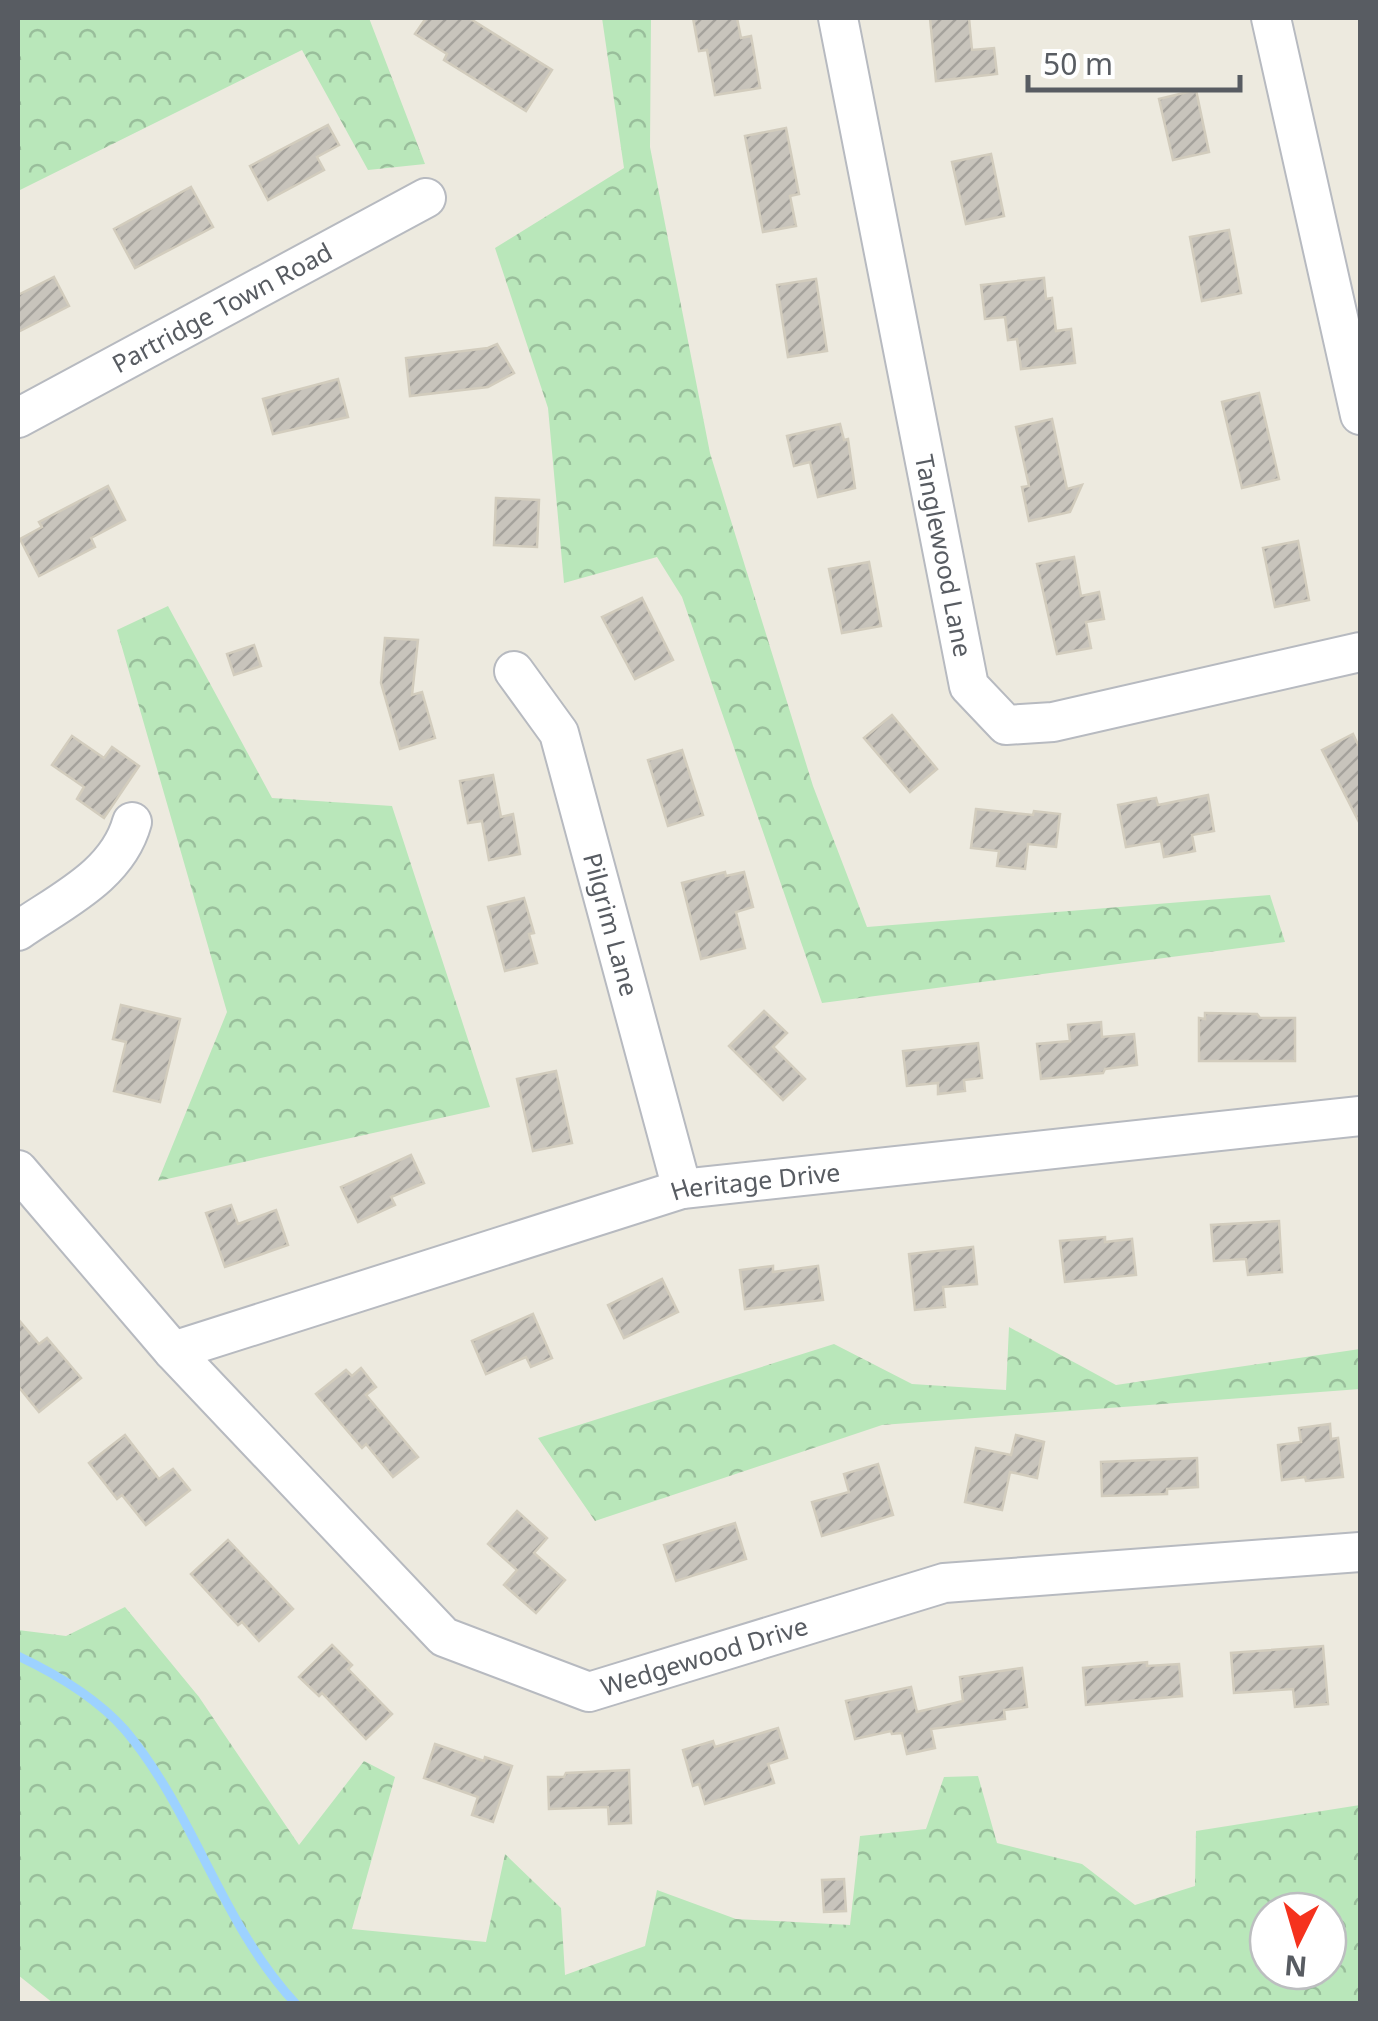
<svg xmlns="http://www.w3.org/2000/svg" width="1378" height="2021" font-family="'Noto Sans',sans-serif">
  <defs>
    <pattern id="forest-crowns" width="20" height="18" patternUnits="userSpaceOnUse" patternTransform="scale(2.5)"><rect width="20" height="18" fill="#b9e7ba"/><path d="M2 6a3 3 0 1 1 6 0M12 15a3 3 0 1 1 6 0" fill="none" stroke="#99be9b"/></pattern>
    <pattern id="building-hatch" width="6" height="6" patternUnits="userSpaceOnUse" patternTransform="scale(2.5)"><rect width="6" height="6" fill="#c8c4bc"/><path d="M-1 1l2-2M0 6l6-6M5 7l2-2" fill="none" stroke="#a5a29c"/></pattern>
  </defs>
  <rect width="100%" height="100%" fill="#edeadf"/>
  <!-- forest -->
  <g fill="url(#forest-crowns)" fill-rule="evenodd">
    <path d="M18 18H369L425 164 368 170 302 50 18 191Z"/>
    <path d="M602 18H651L650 147 710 453 813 786 867 927 1270 895 1285 942 822 1003 682 597 657 557 564 583 548 408 495 248 624 168Z"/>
    <path d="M168 606 272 798 392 806 490 1107 158 1181 227 1012 117 630Z"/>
    <path d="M1009 1327 1116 1385 1360 1349V1389L882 1425 595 1521 538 1438 834 1344 912 1384 1006 1390Z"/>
    <path d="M125 1607 199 1697 299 1845 364 1761 395 1777 352 1929 486 1942 505 1854 561 1908 565 1975 645 1946 657 1890 736 1919 850 1925 860 1836 926 1829 944 1777 978 1776 997 1843 1082 1864 1135 1905 1195 1886 1196 1831 1360 1805V2003H53L18 1975V1630L66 1636ZM1328 1911V1971H1268V1911Z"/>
  </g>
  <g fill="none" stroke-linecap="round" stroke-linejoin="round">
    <!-- stream -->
    <path stroke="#9dd2ff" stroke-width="9" d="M18 1656C56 1674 96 1697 125 1730 195 1813 221 1924 296 2004"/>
  </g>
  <!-- building -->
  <g fill="url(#building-hatch)" stroke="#d2ccbd" stroke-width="2.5">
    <path d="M426 18H469L552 70 526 111 444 60 447 54 415 34Z"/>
    <path d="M693 18H737L741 38 751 36 760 88 715 95 707 50 699 51Z"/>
    <path d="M930 18H969L972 50 994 48 997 74 936 81Z"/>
    <path d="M1196 90 1209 152 1173 160 1159 99Z"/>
    <path d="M328 125 339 145 317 157 324 170 268 200 250 166Z"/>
    <path d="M786 128 799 194 790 196 796 226 763 232 745 136Z"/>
    <path d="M991 154 1004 216 966 224 952 162Z"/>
    <path d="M191 187 213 227 135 268 114 229Z"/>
    <path d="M1229 230 1241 293 1202 301 1190 237Z"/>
    <path d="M54 277 69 306 18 332V295Z"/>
    <path d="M1044 278 1046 299 1052 298 1056 331 1071 329 1075 363 1021 369 1017 339 1008 340 1005 317 985 319 981 285Z"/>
    <path d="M816 279 827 351 788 357 777 285Z"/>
    <path d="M497 344 514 373 488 387 410 396 406 358 488 348Z"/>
    <path d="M338 379 348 417 273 434 263 399Z"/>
    <path d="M1259 393 1279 479 1242 488 1222 402Z"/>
    <path d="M1052 419 1067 489 1082 485 1070 512 1029 521 1022 487 1029 486 1016 427Z"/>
    <path d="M840 424 844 440 848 439 855 488 818 497 810 462 794 466 787 436Z"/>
    <path d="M108 486 125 520 91 538 95 547 39 576 20 539 42 527 39 522Z"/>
    <path d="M496 498 539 500 537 547 494 545Z"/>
    <path d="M1298 541 1309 600 1275 607 1263 548Z"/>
    <path d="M1074 557 1081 596 1099 592 1104 619 1086 622 1091 648 1057 654 1037 564Z"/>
    <path d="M869 562 881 626 842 633 829 569Z"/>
    <path d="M642 598 673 660 635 679 602 617Z"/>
    <path d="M385 638 418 640 412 695 422 692 435 738 400 749 381 683Z"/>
    <path d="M254 645 261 666 234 675 227 654Z"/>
    <path d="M892 715 937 769 910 792 864 738Z"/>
    <path d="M1353 734 1360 749V824L1322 750Z"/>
    <path d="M72 736 104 758 112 747 139 766 104 818 77 799 84 787 52 765Z"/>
    <path d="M682 750 703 815 668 826 648 760Z"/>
    <path d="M493 775 501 817 513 814 520 854 489 860 482 821 468 823 460 781Z"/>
    <path d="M1208 795 1214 831 1192 835 1195 851 1164 857 1161 841 1126 847 1118 805 1156 798 1158 805Z"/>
    <path d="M976 809 1033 815 1034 811 1060 814 1056 847 1028 844 1025 869 997 866 999 851 971 848Z"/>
    <path d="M725 872 726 876 744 872 753 907 736 912 745 948 701 959 682 883Z"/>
    <path d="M524 898 534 933 529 934 537 963 505 971 488 907Z"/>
    <path d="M121 1005 180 1019 160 1102 114 1091 126 1042 113 1039Z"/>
    <path d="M764 1011 787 1033 773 1047 805 1079 783 1100 729 1046Z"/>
    <path d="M1205 1013 1257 1014 1260 1018H1295V1061H1199V1018L1205 1019Z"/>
    <path d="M1101 1022 1102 1037 1134 1034 1137 1065 1105 1069 1103 1073 1041 1079 1037 1044 1070 1041 1068 1025Z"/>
    <path d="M978 1043 982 1078 964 1080 965 1091 938 1094V1083L907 1086 903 1051Z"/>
    <path d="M556 1071 572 1143 533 1151 517 1079Z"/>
    <path d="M411 1155 424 1183 391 1197 395 1205 358 1222 341 1187Z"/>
    <path d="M231 1205 238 1224 276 1210 288 1245 225 1267 206 1213Z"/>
    <path d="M1279 1221 1282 1272 1248 1275 1246 1259 1214 1261 1211 1225Z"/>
    <path d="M1105 1237V1242L1132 1239 1136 1275 1065 1282 1060 1241Z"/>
    <path d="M973 1247 977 1284 943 1287 945 1307 915 1310 909 1254Z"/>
    <path d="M773 1266V1272L818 1266 823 1300 745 1309 740 1270Z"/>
    <path d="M662 1279 678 1312 624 1338 608 1305Z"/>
    <path d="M533 1314 552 1358 531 1367 526 1357 486 1374 472 1341Z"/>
    <path d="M18 1319 39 1344 47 1338 81 1378 39 1412 18 1386Z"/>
    <path d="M361 1368 376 1387 366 1395 418 1457 393 1477 366 1444 362 1448 316 1394 346 1370 352 1376Z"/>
    <path d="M1330 1424 1331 1439 1338 1438 1343 1477 1306 1481 1305 1477 1282 1480 1278 1445 1301 1442 1299 1428Z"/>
    <path d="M125 1435 159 1479 173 1469 190 1490 146 1525 122 1495 117 1499 89 1463Z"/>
    <path d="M1016 1435 1044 1442 1037 1478 1010 1472 1002 1510 965 1502 976 1448 1011 1455Z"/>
    <path d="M1197 1458 1198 1487 1167 1489V1494L1102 1496 1101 1462Z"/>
    <path d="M878 1464 893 1515 822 1536 812 1502 849 1492 844 1474Z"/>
    <path d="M517 1511 547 1538 534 1553 565 1580 536 1613 504 1585 517 1570 488 1544Z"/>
    <path d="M735 1523 746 1559 676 1581 664 1545Z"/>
    <path d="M228 1540 293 1609 259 1641 242 1622 238 1625 191 1574Z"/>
    <path d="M332 1645 352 1665 348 1669 392 1714 366 1739 322 1693 319 1696 299 1677Z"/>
    <path d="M1323 1646 1328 1704 1295 1707 1293 1689 1234 1693 1231 1653Z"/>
    <path d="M1147 1662V1666L1179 1664 1182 1696 1086 1705 1083 1668Z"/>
    <path d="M1022 1668 1027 1707 1004 1710 1005 1719 931 1729 935 1748 907 1754 902 1733 892 1734 891 1731 855 1739 846 1701 911 1687 917 1712 963 1701 960 1677Z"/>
    <path d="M778 1728 787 1758 768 1764 774 1783 705 1804 699 1784 693 1786 683 1750 713 1741 715 1747Z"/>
    <path d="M435 1744 484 1761 485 1757 512 1766 493 1822 472 1815 478 1797 424 1778Z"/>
    <path d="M629 1770 631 1823 609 1824 608 1807 549 1809 548 1777H564L566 1773Z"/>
    <path d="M844 1879 846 1911 824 1912 822 1880Z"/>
  </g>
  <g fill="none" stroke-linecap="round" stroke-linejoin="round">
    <!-- minor casing -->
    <g stroke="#b7bac0" stroke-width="42">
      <g id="minor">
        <path id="s1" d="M838 18 969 686 1006 725 1053 722 1360 652"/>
        <path d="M1271 18 1360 415"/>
        <path id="s2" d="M18 418 426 198"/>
        <path id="s3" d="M514 671 559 733 682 1189"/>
        <path d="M18 931C61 901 117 876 132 822"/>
        <path id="s4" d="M18 1170 173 1351 444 1637 589 1692 944 1583 1360 1552"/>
        <path id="s5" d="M173 1351 682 1189 1360 1116"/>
      </g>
    </g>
    <!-- minor -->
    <use href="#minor" stroke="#fff" stroke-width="38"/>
  </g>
  <g text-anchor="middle" stroke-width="9" stroke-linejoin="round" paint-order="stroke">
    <!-- street labels -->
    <g font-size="25" fill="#585c62" stroke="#fff">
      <text dy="9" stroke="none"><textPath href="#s2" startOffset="232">Partridge Town Road</textPath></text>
      <text dy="9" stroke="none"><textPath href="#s1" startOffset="548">Tanglewood Lane</textPath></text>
      <text dy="9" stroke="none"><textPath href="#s3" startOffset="275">Pilgrim Lane</textPath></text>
      <text dy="9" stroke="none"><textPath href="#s5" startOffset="608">Heritage Drive</textPath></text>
      <text dy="9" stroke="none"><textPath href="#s4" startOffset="908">Wedgewood Drive</textPath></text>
    </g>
  </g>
  <!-- border -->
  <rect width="1378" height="2021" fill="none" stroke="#585c62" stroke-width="40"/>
  <!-- north arrow -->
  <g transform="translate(1298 1941) rotate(185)"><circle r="48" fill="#ffffff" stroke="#bcbec0" stroke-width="2.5"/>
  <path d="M0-8L18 38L0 25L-18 38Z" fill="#f5321d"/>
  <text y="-15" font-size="28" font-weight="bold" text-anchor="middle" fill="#585c62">N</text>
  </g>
  <!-- scale -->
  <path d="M1028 75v15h212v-15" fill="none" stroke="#585c62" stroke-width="5"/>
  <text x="1043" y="75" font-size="30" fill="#585c62" stroke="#ffffff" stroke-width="8" paint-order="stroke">50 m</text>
</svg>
